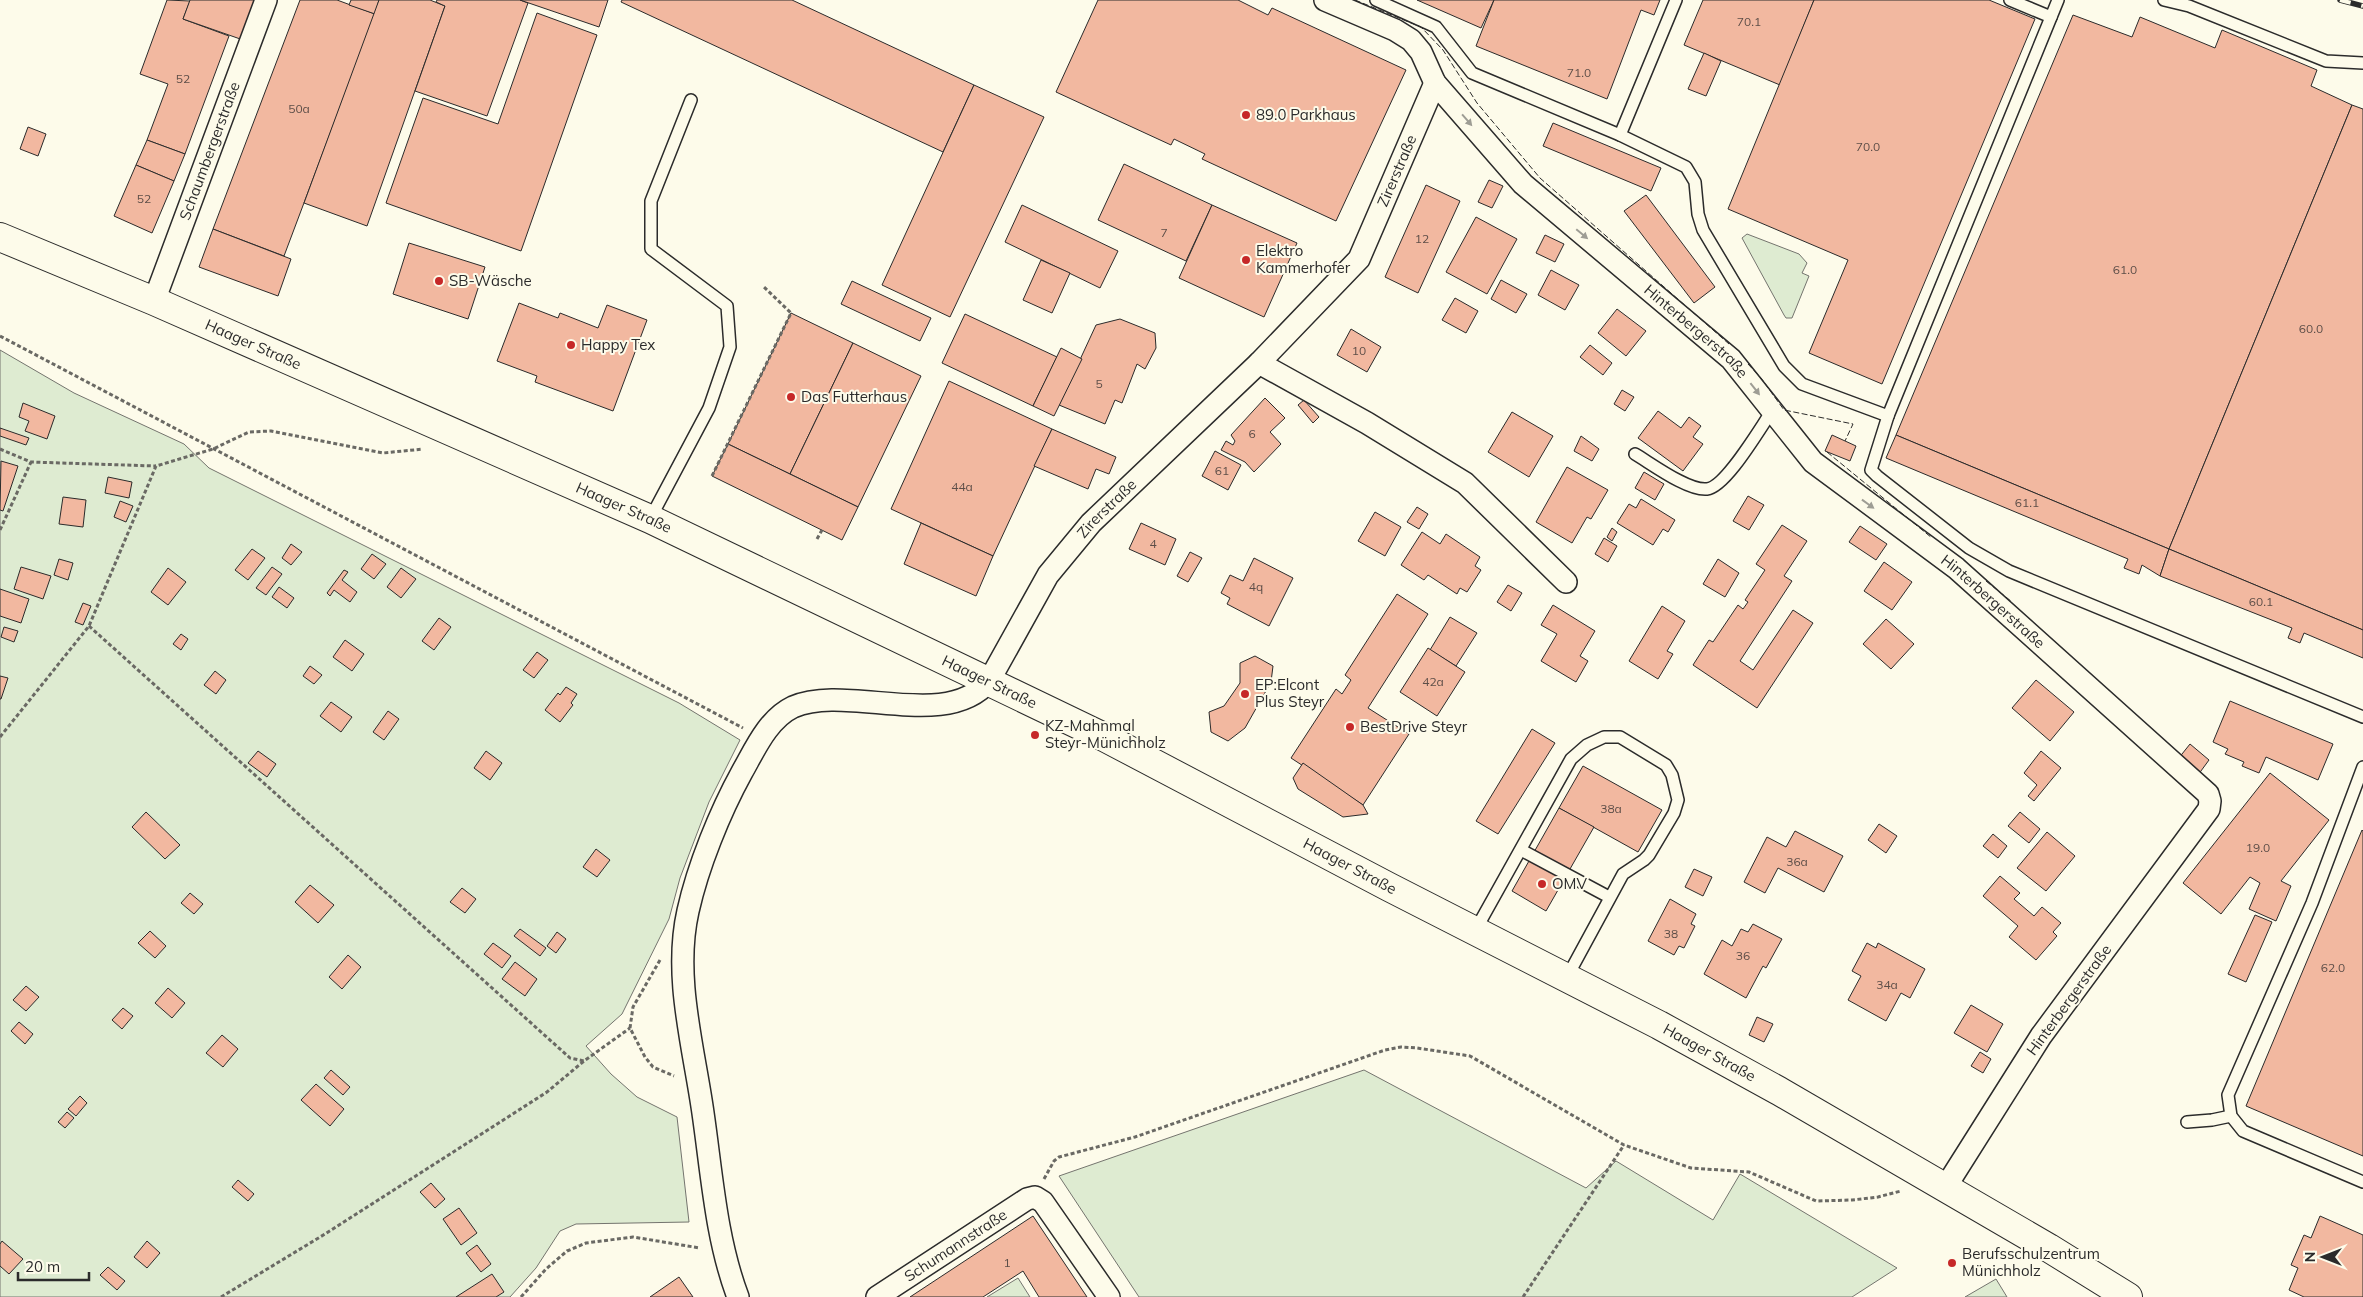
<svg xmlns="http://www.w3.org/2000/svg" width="2363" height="1297" font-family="Mulish,sans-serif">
  <rect width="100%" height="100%" fill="#fdfbea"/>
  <!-- green -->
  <g fill="#deebd1" stroke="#74746e">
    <path d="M1747 234 1799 254 1807 263 1802 273 1809 276 1792 318H1786L1784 315 1742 238Z"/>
    <path d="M0 350 74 393 184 444 209 468 679 703 740 740 709 802 680 878 669 919 622 1014 586 1046 611 1074 637 1097 677 1117 689 1222 576 1224 560 1231 536 1268 510 1297H0Z"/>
    <path d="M1364 1070 1586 1188 1616 1161 1713 1220 1740 1174 1897 1268 1852 1297H1139L1059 1176Z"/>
    <path d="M1018 1278 1030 1297H987Z"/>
    <path d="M1996 1279 2007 1297H1965Z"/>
  </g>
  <!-- building -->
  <g fill="#f2b8a0" stroke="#2b2b2b">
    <path d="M167 0 190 1 183 19 229 36 185 154 147 140 168 84 140 74Z"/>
    <path d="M190 0H260L246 41 183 19Z"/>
    <path d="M300 0H337L375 14 284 256 213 229Z"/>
    <path d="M351 0H379L375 14 349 5Z"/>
    <path d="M379 0H430L445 6 367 226 304 203Z"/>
    <path d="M437 0H520L528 3 487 116 415 91 445 6 436 2Z"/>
    <path d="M520 0H608L599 27Z"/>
    <path d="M622 0H792L974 85 943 152 621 2Z"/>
    <path d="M1098 0H1238L1268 15 1272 8 1406 70 1336 221 1202 159 1205 154 1174 139 1171 145 1056 92Z"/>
    <path d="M1417 0H1494L1481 28Z"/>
    <path d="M1494 0H1660L1654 15 1641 10 1607 99 1476 46Z"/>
    <path d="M1703 0H1814L1780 85 1684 45Z"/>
    <path d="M1814 0H1989L2035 19 1882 384 1809 353 1848 260 1728 209Z"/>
    <path d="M537 13 597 35 521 251 386 203 423 98 498 124Z"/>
    <path d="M2073 15 2132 37 2140 17 2215 48 2222 30 2317 70 2311 86 2352 105 2169 549 1896 435Z"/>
    <path d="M1704 53 1721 61 1706 96 1688 89Z"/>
    <path d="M974 85 1044 117 950 317 882 285Z"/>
    <path d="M2352 105 2363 109V630L2169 549Z"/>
    <path d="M1553 123 1661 168 1651 191 1543 146Z"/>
    <path d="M28 127 46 134 38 156 20 149Z"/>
    <path d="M147 140 185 154 174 181 136 165Z"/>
    <path d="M1124 164 1212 205 1186 261 1098 220Z"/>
    <path d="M136 165 174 181 152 233 114 216Z"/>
    <path d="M1489 180 1503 186 1492 208 1478 202Z"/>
    <path d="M1426 185 1460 201 1418 293 1385 277Z"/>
    <path d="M1646 195 1715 287 1694 303 1624 211Z"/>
    <path d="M1022 205 1118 251 1100 288 1005 242Z"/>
    <path d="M1212 205 1297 243 1264 317 1179 278Z"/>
    <path d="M1476 217 1517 239 1487 294 1446 272Z"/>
    <path d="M213 229 291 259 278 296 199 267Z"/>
    <path d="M1545 235 1564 244 1555 262 1536 253Z"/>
    <path d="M409 243 485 267 468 319 393 294Z"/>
    <path d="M1041 260 1070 273 1052 313 1023 300Z"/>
    <path d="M1551 270 1579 285 1565 310 1538 295Z"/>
    <path d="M1501 280 1527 294 1516 313 1491 299Z"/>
    <path d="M852 281 931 318 920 341 841 304Z"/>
    <path d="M1455 298 1478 311 1466 333 1442 320Z"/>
    <path d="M519 303 558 318 560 313 598 328 607 305 647 320 613 411 535 382 537 376 497 361Z"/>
    <path d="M1617 309 1646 331 1626 356 1598 333Z"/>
    <path d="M791 313 853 343 790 474 728 444Z"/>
    <path d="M965 314 1057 357 1033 406 942 363Z"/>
    <path d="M1120 319 1155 333 1156 348 1145 369 1137 364 1122 403 1115 400 1105 424 1059 405 1096 325Z"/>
    <path d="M1351 329 1381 347 1367 372 1337 355Z"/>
    <path d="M853 343 921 376 858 507 790 474Z"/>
    <path d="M1590 345 1612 363 1603 375 1580 357Z"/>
    <path d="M1061 348 1082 359 1054 416 1033 406Z"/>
    <path d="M949 381 1052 429 993 556 891 509Z"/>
    <path d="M1622 390 1634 397 1625 411 1614 404Z"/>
    <path d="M1265 398 1285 418 1270 432 1281 444 1254 472 1245 462 1221 450 1226 441 1233 445 1235 441 1231 435Z"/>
    <path d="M1304 400 1319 417 1313 423 1298 405Z"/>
    <path d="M23 403 55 416 47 439 25 431 29 421 19 417Z"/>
    <path d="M1658 411 1681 428 1689 417 1701 426 1693 437 1703 444 1683 471 1638 438Z"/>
    <path d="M1512 412 1553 436 1529 477 1488 452Z"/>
    <path d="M0 428 29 438 26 445 0 436Z"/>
    <path d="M1052 429 1116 457 1109 474 1096 469 1088 489 1034 466Z"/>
    <path d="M1832 435 1856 446 1850 461 1825 451Z"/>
    <path d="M1896 435 2169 549 2160 576 2142 565 2139 574 2124 568 2128 559 1886 458Z"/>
    <path d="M1581 436 1599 449 1592 461 1574 451Z"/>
    <path d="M728 444 858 507 842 540 712 476Z"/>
    <path d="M1215 451 1241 465 1228 490 1202 476Z"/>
    <path d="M1 461 18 466 3 511 0 510Z"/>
    <path d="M1567 467 1608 490 1591 519 1587 517 1572 543 1536 522Z"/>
    <path d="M1644 472 1664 484 1655 500 1635 488Z"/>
    <path d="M108 477 132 482 129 498 105 493Z"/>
    <path d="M1748 496 1764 505 1749 530 1733 521Z"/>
    <path d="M63 497 86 500 83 527 59 524Z"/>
    <path d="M1641 499 1675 520 1668 532 1663 529 1653 545 1617 523 1629 504 1636 508Z"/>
    <path d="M120 501 133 506 126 522 114 517Z"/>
    <path d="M1417 507 1428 514 1419 529 1407 522Z"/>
    <path d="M1375 512 1401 527 1385 556 1358 541Z"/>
    <path d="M921 523 993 556 976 596 904 564Z"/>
    <path d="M1141 523 1176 539 1165 565 1129 549Z"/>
    <path d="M1782 525 1807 541 1784 576 1792 581 1740 661 1753 670 1793 610 1813 623 1757 708 1693 665 1709 640 1713 642 1738 605 1743 609 1748 602 1745 600 1765 570 1756 564Z"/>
    <path d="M1860 526 1887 544 1876 560 1849 542Z"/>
    <path d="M1612 528 1617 532 1612 541 1607 537Z"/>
    <path d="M1422 532 1440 544 1446 534 1480 557 1475 566 1481 570 1467 592 1460 588 1457 594 1428 575 1424 580 1401 565Z"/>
    <path d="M1604 538 1617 546 1608 562 1595 554Z"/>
    <path d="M291 544 302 552 291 565 282 558Z"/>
    <path d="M252 549 265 558 248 580 235 570Z"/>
    <path d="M2169 549 2363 630V658L2304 633 2300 643 2288 638 2292 628 2160 576Z"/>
    <path d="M1190 552 1202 558 1188 582 1177 576Z"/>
    <path d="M372 554 386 564 374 579 361 569Z"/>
    <path d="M1254 558 1293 578 1269 626 1227 604 1230 598 1221 593 1230 575 1243 581Z"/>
    <path d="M59 559 73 563 68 580 54 575Z"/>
    <path d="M1718 559 1739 573 1725 597 1703 584Z"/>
    <path d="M1884 562 1912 582 1892 610 1864 591Z"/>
    <path d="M21 567 51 576 43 599 14 589Z"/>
    <path d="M272 567 282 574 266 595 256 588Z"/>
    <path d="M168 568 186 582 168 605 151 592Z"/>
    <path d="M401 568 416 579 401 598 387 587Z"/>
    <path d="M344 570 348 572 342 580 357 592 350 602 334 590 330 596 327 593Z"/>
    <path d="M1508 585 1522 593 1511 611 1497 602Z"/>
    <path d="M279 587 294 598 287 608 272 597Z"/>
    <path d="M0 589 29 599 21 623 0 616Z"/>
    <path d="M1397 594 1428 614 1368 708 1409 734 1363 805 1291 758 1336 689 1342 694 1351 680 1345 675Z"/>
    <path d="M83 603 91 606 83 625 75 622Z"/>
    <path d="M1553 605 1595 631 1580 656 1588 661 1576 682 1541 661 1557 634 1541 625Z"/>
    <path d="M1662 606 1685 621 1667 651 1673 654 1658 679 1629 661Z"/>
    <path d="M1450 617 1477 633 1456 666 1430 650Z"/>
    <path d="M439 618 451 627 434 650 422 641Z"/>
    <path d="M1886 619 1914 644 1891 669 1863 644Z"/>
    <path d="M4 627 18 631 14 642 1 637Z"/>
    <path d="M181 634 188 639 181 650 173 644Z"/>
    <path d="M345 640 364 654 352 671 333 657Z"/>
    <path d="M1428 648 1465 672 1437 716 1400 692Z"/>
    <path d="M537 652 548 660 534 678 523 670Z"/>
    <path d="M1255 656 1273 666 1271 682 1245 728 1228 741 1211 732 1209 712 1224 706 1240 683V663Z"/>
    <path d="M310 666 322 675 314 684 303 676Z"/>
    <path d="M215 671 226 680 216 694 204 685Z"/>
    <path d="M0 676 8 678 1 699H0Z"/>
    <path d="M2036 680 2074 712 2050 741 2012 708Z"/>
    <path d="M566 687 577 694 571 703 573 705 560 722 545 710 558 693 560 695Z"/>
    <path d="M2230 701 2333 744 2318 780 2266 757 2259 773 2242 766 2244 762 2225 754 2228 749 2213 742Z"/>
    <path d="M331 702 352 717 341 732 320 716Z"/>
    <path d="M388 711 399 719 384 740 373 732Z"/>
    <path d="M1532 729 1555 743 1498 834 1476 821Z"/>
    <path d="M2190 744 2209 760 2198 775 2178 759Z"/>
    <path d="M258 751 276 764 267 777 248 763Z"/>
    <path d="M486 751 502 763 490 780 474 768Z"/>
    <path d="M2041 751 2061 768 2034 801 2028 796 2037 785 2024 773Z"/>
    <path d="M1303 763 1363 805 1368 814 1343 817 1298 789 1293 778Z"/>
    <path d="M1583 766 1662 810 1638 852 1559 808Z"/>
    <path d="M2270 773 2329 820 2281 881 2291 886 2276 921 2249 909 2260 883 2250 877 2221 914 2183 883Z"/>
    <path d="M1559 808 1594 827 1546 911 1512 891Z"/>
    <path d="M146 812 180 845 165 859 132 827Z"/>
    <path d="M2020 812 2040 829 2029 843 2008 826Z"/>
    <path d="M1879 824 1897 836 1886 853 1868 840Z"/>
    <path d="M2362 830 2363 831V1156L2246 1106Z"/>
    <path d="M1795 831 1843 856 1824 892 1778 868 1765 893 1744 882 1767 837 1786 847Z"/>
    <path d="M2047 832 2075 856 2046 891 2017 868Z"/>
    <path d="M1993 834 2007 846 1998 858 1983 846Z"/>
    <path d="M596 849 610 860 597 877 583 867Z"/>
    <path d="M1694 869 1712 877 1703 896 1685 887Z"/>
    <path d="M2000 876 2020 893 2014 899 2034 916 2042 907 2061 923 2053 932 2057 936 2036 960 2009 937 2018 926 1983 896Z"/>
    <path d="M310 885 334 905 318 923 295 902Z"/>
    <path d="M462 888 476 899 465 913 450 902Z"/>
    <path d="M190 893 203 904 194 914 181 903Z"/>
    <path d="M1670 899 1696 914 1691 924 1695 926 1684 948 1679 946 1674 955 1648 941Z"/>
    <path d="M2255 915 2272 922 2246 982 2228 974Z"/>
    <path d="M1753 924 1782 939 1766 968 1763 966 1746 998 1704 974 1722 940 1732 946 1741 929 1748 932Z"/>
    <path d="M520 929 546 948 540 956 514 936Z"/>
    <path d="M150 931 166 946 155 958 138 943Z"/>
    <path d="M557 932 566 939 556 953 547 946Z"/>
    <path d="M493 943 511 956 502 968 484 954Z"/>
    <path d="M1867 943 1876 948 1878 943 1925 969 1910 998 1901 993 1886 1021 1848 1000 1861 976 1852 971Z"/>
    <path d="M348 955 361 967 342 989 329 977Z"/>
    <path d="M515 962 537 979 525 996 502 979Z"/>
    <path d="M26 986 39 997 26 1011 13 1000Z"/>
    <path d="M168 988 185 1003 172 1018 155 1003Z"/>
    <path d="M1971 1005 2003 1024 1987 1052 1954 1033Z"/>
    <path d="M123 1008 133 1016 122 1029 112 1020Z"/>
    <path d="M1757 1017 1773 1024 1764 1042 1749 1035Z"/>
    <path d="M19 1022 33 1034 25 1044 11 1031Z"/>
    <path d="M222 1035 238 1049 223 1067 206 1053Z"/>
    <path d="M1980 1052 1991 1059 1983 1073 1971 1066Z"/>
    <path d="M331 1070 350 1087 343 1095 324 1078Z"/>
    <path d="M316 1084 344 1109 330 1126 301 1100Z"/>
    <path d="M80 1096 87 1103 76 1116 68 1109Z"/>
    <path d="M67 1112 74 1118 65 1128 58 1122Z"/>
    <path d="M238 1180 254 1194 248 1201 232 1187Z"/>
    <path d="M431 1183 445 1199 435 1208 420 1192Z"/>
    <path d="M459 1208 477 1233 461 1245 443 1219Z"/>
    <path d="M1033 1216 1087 1297H1039L1023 1271 983 1297H910Z"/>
    <path d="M2320 1216 2363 1235V1297H2304L2289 1290 2298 1268 2291 1265 2304 1235 2311 1238Z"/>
    <path d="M2 1241 23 1259 9 1274 0 1266V1244Z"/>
    <path d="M147 1241 160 1253 147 1268 134 1257Z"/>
    <path d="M477 1245 491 1264 481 1272 466 1253Z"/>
    <path d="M108 1267 125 1281 117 1290 100 1275Z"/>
    <path d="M492 1274 504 1292 496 1297H456Z"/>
    <path d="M679 1277 693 1297H650Z"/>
  </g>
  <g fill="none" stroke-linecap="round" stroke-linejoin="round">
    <!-- lane casing -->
    <g stroke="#2b2b2b" stroke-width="14">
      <g id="lane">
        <path d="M1376 0 1436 27 1472 73 1620 135 1686 167 1695 182 1698 214 1703 230 1784 366 1802 384 1888 416"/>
        <path d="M2010 0 2051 17"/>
        <path d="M2058 0 1888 416 1871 470 1877 476 1969 548 2009 571 2363 717"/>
        <path d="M2164 0 2189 6 2326 61 2363 63"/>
        <path d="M1620 135 1676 0"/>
        <path d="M1635 454C1652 464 1688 491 1707 489 1726 487 1760 428 1772 411"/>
        <path d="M650 519 709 408 730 347 727 306 651 249V201L691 100"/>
        <path d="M2363 767 2312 903 2228 1095 2231 1116 2243 1131 2363 1182"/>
        <path d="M1521 850 1609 897"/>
        <path d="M1475 931 1571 759 1587 745 1604 737H1620L1666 765 1672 775 1678 800 1674 813 1649 855 1644 860 1623 874 1566 979"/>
        <path d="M2187 1122 2212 1120 2231 1116"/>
      </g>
    </g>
    <!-- street casing -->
    <g stroke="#2b2b2b" stroke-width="24">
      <g id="street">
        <path id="s1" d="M1325 0 1395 30 1411 40 1421 52 1435 83 1523 184 1731 359 1813 462 1956 568 2208 794 2210 801 2209 809 2041 1036 1945 1188"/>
        <path id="s2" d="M154 301 266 0"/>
        <path d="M1259 363 1367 423 1465 483 1566 582"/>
        <path id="s3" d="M738 1297C716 1239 712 1175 703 1113 694 1048 673 977 688 911 698 866 720 812 742 772 755 749 768 719 793 707 846 683 946 732 989 681L1048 575 1091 523 1259 363 1359 259 1435 83"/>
        <path id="s4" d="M877 1297 1027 1199 1035 1197 1043 1202 1109 1297"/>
      </g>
    </g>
    <!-- secondary casing -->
    <g stroke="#2b2b2b" stroke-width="30">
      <g id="secondary">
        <path id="s5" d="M0 237 154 301 650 519 1104 737 1389 887 1659 1025 1779 1091 2049 1248 2128 1297"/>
      </g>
    </g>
    <!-- path -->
    <g stroke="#6a6964" stroke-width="3" stroke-dasharray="4 2.5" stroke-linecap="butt">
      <path d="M0 336 743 728"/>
      <path d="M0 449 31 462 156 466"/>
      <path d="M712 476 791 313 764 287"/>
      <path d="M0 530 31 462"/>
      <path d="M817 539 822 530"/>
      <path d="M89 626 570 1058 584 1061"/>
      <path d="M0 737 89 626 156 466 213 449 249 432 271 431 383 453 423 449"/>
      <path d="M660 960 633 1007 630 1028 645 1057 653 1067 674 1076"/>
      <path d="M1044 1179 1054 1161 1059 1157 1135 1137 1385 1050 1401 1047 1417 1048 1470 1056 1624 1145 1691 1168 1749 1172 1816 1201 1852 1200 1878 1197 1901 1191"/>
      <path d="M221 1297 325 1234 547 1092 584 1061 630 1028"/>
      <path d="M521 1297 546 1269 567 1251 586 1243 633 1237 700 1248"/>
      <path d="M1523 1297 1624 1145"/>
    </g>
    <!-- lane -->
    <use href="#lane" stroke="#fdfbea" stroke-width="11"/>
    <!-- street -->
    <use href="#street" stroke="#fdfbea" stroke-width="21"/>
    <!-- secondary -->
    <use href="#secondary" stroke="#fdfbea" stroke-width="28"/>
    <!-- rail casing -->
    <g stroke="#2b2b2b" stroke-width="5.5">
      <path id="rail" d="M2340 0 2363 6"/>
    </g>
    <!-- rail -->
    <use href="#rail" stroke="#fdfbea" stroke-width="4" stroke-dasharray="11" stroke-linecap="butt"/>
    <!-- fence -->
    <g stroke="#2b2b2b" stroke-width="1" stroke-dasharray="6 2.5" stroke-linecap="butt">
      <path d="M1355 0 1421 27 1443 50 1477 103 1540 178 1729 344"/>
      <path d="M1748 364 1761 378 1784 410 1853 424 1845 441"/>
      <path d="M1827 452 1932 538"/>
      <path d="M1986 581 2012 602"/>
    </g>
  </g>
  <!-- one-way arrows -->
  <defs><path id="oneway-solid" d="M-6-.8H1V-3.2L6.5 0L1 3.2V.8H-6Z" transform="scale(1.25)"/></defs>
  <g fill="#9e9d94">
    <use href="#oneway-solid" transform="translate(1467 120) rotate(49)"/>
    <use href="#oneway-solid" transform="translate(1582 234) rotate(40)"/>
    <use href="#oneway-solid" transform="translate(1755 389) rotate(52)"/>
    <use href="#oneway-solid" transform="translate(1868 504) rotate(36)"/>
  </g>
  <!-- markers -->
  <g fill="#c62828" stroke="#fdfbea" stroke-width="2">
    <circle cx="1246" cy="115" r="5"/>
    <circle cx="1246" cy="260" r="5"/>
    <circle cx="439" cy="281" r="5"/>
    <circle cx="571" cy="345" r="5"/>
    <circle cx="791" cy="397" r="5"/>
    <circle cx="1245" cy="694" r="5"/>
    <circle cx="1350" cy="727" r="5"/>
    <circle cx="1035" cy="735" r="5"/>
    <circle cx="1542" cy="884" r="5"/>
    <circle cx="1952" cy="1263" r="5"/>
  </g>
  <g text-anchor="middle" stroke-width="4" stroke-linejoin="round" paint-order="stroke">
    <!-- number labels -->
    <g font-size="12" fill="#5d4e48">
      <text x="1749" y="26">70.1</text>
      <text x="1579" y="77">71.0</text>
      <text x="183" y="83">52</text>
      <text x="299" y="113">50a</text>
      <text x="1868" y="151">70.0</text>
      <text x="144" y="203">52</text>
      <text x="1164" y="237">7</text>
      <text x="1422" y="243">12</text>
      <text x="2125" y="274">61.0</text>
      <text x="2311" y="333">60.0</text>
      <text x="1359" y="355">10</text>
      <text x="1099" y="388">5</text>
      <text x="1252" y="438">6</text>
      <text x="1222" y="475">61</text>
      <text x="962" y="491">44a</text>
      <text x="2027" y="507">61.1</text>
      <text x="1153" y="548">4</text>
      <text x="1256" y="591">4q</text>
      <text x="2261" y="606">60.1</text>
      <text x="1433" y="686">42a</text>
      <text x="1611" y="813">38a</text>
      <text x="2258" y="852">19.0</text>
      <text x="1797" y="866">36a</text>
      <text x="1671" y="938">38</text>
      <text x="1743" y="960">36</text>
      <text x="2333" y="972">62.0</text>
      <text x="1887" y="989">34a</text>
      <text x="1007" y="1267">1</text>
    </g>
    <!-- poi labels -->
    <g font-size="15" fill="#2b2b2b" stroke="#fdfbea" text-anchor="start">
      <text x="1256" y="120">89.0 Parkhaus</text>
      <text x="1256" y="256">Elektro<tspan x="1256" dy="17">Kammerhofer</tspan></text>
      <text x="449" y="286">SB-Wäsche</text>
      <text x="581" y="350">Happy Tex</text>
      <text x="801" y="402">Das Futterhaus</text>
      <text x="1255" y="690">EP:Elcont<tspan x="1255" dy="17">Plus Steyr</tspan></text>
      <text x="1045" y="731">KZ-Mahnmal<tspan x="1045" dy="17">Steyr-Münichholz</tspan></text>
      <text x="1360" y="732">BestDrive Steyr</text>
      <text x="1552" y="889">OMV</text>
      <text x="1962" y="1259">Berufsschulzentrum<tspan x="1962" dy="17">Münichholz</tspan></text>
    </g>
    <!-- street labels -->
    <g font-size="15" fill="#2b2b2b" stroke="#fdfbea">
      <text dy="5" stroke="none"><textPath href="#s2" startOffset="160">Schaumbergerstraße</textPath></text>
      <text dy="5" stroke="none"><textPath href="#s3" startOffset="1490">Zirerstraße</textPath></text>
      <text dy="5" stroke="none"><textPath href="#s1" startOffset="506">Hinterbergerstraße</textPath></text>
      <text dy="5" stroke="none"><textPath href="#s5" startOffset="275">Haager Straße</textPath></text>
      <text dy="5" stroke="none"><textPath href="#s5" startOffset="680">Haager Straße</textPath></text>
      <text dy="5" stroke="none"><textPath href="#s3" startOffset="1039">Zirerstraße</textPath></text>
      <text dy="5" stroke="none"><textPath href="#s1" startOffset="910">Hinterbergerstraße</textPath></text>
      <text dy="5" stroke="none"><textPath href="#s5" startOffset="1085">Haager Straße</textPath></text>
      <text dy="5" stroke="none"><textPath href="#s5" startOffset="1490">Haager Straße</textPath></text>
      <text transform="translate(2069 1000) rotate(-54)" y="5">Hinterbergerstraße</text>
      <text dy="5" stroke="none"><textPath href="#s5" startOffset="1895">Haager Straße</textPath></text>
      <text dy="5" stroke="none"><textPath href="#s4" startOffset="94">Schumannstraße</textPath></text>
    </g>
  </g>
  <!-- north arrow -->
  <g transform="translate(2323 1257) rotate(270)" stroke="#fdfbea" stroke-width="4" paint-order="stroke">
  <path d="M0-4L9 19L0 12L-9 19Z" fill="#2b2b2b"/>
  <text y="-8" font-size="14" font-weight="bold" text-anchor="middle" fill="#2b2b2b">N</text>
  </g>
  <!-- scale -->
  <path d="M18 1272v8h71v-8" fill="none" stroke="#2b2b2b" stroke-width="2.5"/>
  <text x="25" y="1272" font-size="15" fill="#2b2b2b" stroke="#fdfbea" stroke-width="4" paint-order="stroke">20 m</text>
</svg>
